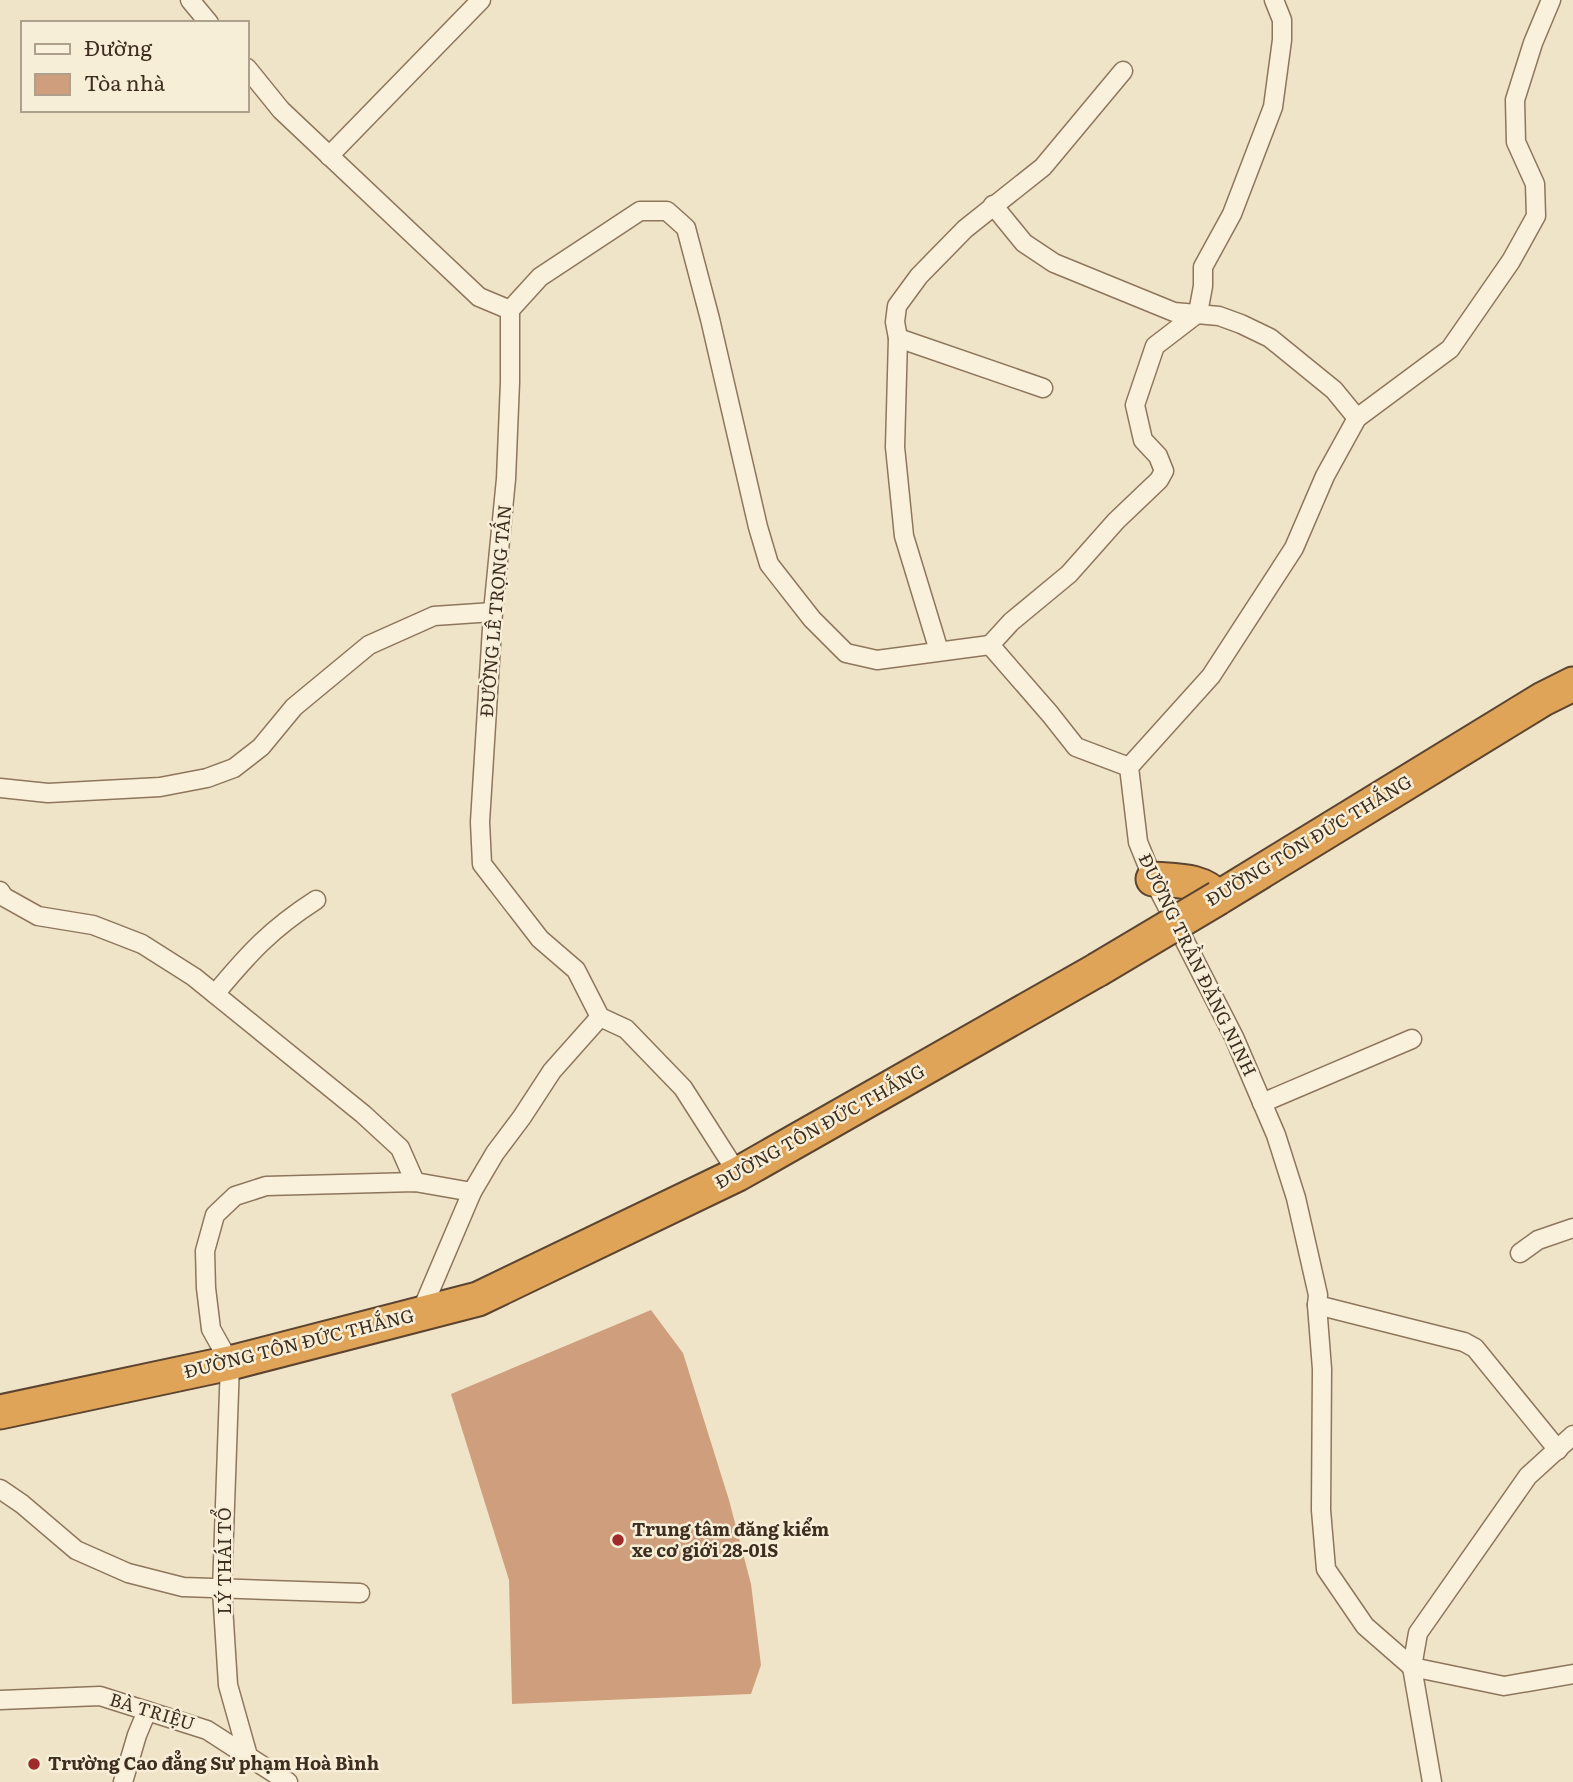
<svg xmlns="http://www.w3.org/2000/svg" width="1573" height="1782" font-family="Literata,serif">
  <rect width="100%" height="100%" fill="#f0e4c8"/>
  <!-- building -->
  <path fill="#cf9f7d" d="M651 1310 683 1353 729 1500 751 1584 761 1665 751 1694 512 1704 509 1580 451 1394Z"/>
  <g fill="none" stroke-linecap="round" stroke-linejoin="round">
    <!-- street casing -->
    <g stroke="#8d765c" stroke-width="21">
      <g id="street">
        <path d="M190 0 209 23"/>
        <path d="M1551 0 1533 43 1515 100 1516 142 1535 184 1536 216 1511 261 1450 349 1357 418 1325 476 1294 548 1211 676 1129 767 1138 842 1153 879 1234 1037 1276 1135 1296 1198 1318 1295 1317 1305 1322 1369 1321 1510 1326 1569 1365 1626 1412 1667 1504 1686 1573 1674"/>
        <path d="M247 68 281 110 479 297 510 310V382L506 479 493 612 480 822 482 864 540 939 576 970 600 1017 626 1029 683 1088 738 1174"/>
        <path d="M329 156 481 0"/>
        <path d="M993 205 1024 243 1054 263 1174 312 1219 316 1241 324 1270 338 1334 390 1357 418"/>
        <path d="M510 310 540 277 640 211H667L686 228 710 319 758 527 769 564 812 619 846 653 877 660 990 645 1050 714 1076 747 1129 767"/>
        <path d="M898 338 1043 388"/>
        <path d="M990 645 1011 622 1069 574 1116 521 1159 480 1164 471 1158 456 1143 440 1135 405 1155 346 1198 313 1203 286V267L1232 214 1273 107 1282 40V20L1274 0"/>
        <path d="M939 651 904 536 895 447 898 338 895 322 897 306 919 276 965 229 1043 167 1123 71"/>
        <path d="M0 788 48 793 160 787 207 778 234 768 261 747 294 707 369 645 434 616 493 612"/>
        <path d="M0 891 4 897 38 916 93 925 142 944 194 977 363 1114 400 1148 415 1182"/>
        <path d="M215 994C249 953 271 929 316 900"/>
        <path d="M1262 1103 1412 1039"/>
        <path d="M1520 1253 1538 1240 1573 1228"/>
        <path d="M1317 1305 1444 1337 1464 1342 1475 1348 1558 1450"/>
        <path d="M420 1314 472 1192 495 1153 522 1117 552 1071 600 1017"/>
        <path d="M0 1489 22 1504 76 1550 128 1573 183 1587 360 1593"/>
        <path d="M0 1700 100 1696 207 1730 288 1782"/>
        <path d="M248 1756 228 1685 222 1590 230 1363 211 1329 206 1288 205 1251 215 1215 235 1196 266 1186 415 1182 472 1192"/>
        <path d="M123 1782 137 1735 147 1711"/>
        <path d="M1432 1782 1412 1667 1418 1633 1528 1476 1573 1435"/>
      </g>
    </g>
    <!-- highway casing -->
    <g stroke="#5b4430" stroke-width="37">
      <g id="highway">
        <path d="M1153 879C1177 881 1202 879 1218 898L1543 699 1573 684"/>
        <path d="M0 1412 230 1363 478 1299 738 1174 1097 970"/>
      </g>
    </g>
    <!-- street -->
    <use href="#street" stroke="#faf1dc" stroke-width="18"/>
    <!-- highway -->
    <use href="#highway" stroke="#e0a458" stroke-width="33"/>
    <!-- highway-bridge casing -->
    <g stroke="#5b4430" stroke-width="37" stroke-linecap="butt">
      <path id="highway-bridge" d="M1097 970 1218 898"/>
    </g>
    <!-- highway-bridge -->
    <use href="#highway-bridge" stroke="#e0a458" stroke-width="33"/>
  </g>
  <!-- markers -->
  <g fill="#9e2a2b" stroke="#f7eed8" stroke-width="2.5">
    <circle cx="618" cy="1540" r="7"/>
    <circle cx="34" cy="1764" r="7"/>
  </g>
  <g text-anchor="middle" stroke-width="5" stroke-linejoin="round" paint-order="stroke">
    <!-- street labels -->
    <g font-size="18" fill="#3d2e20" stroke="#f7eed8">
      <text transform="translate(496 611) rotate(-85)" y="6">ĐƯỜNG LÊ TRỌNG TẤN</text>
      <text transform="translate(1309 841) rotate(-31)" y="6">ĐƯỜNG TÔN ĐỨC THẮNG</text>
      <text transform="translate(1197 965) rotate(64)" y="6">ĐƯỜNG TRẦN ĐĂNG NINH</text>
      <text transform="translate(820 1127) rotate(-29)" y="6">ĐƯỜNG TÔN ĐỨC THẮNG</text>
      <text transform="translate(299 1344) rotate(-14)" y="6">ĐƯỜNG TÔN ĐỨC THẮNG</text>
      <text transform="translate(225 1561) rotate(-90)" y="6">LÝ THÁI TỔ</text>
      <text transform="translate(152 1712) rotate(17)" y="6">BÀ TRIỆU</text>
    </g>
    <!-- poi labels -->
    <g font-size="18" font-weight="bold" fill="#3d2e20" stroke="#f7eed8" text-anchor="start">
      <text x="632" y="1536">Trung tâm đăng kiểm<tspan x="632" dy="21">xe cơ giới 28-01S</tspan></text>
      <text x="48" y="1770">Trường Cao đẳng Sư phạm Hoà Bình</text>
    </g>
  </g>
  <!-- legend -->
  <rect x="21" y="21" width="228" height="91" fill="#f7eed8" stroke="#ada18e" stroke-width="2"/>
  <rect x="35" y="44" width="35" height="10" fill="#faf1dc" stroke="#ada18e" stroke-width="2"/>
  <text x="84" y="56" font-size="21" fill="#3d2e20">Đường</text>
  <rect x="35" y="74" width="35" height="21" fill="#cf9f7d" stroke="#ada18e" stroke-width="2"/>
  <text x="84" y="91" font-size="21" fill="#3d2e20">Tòa nhà</text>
</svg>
